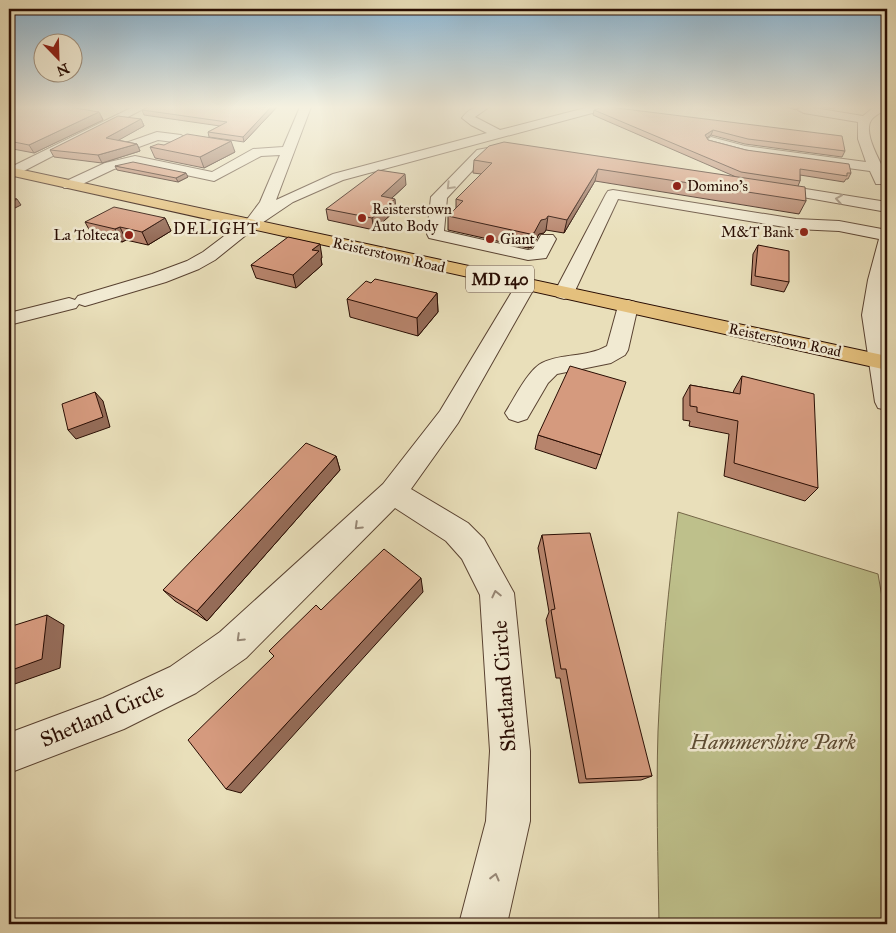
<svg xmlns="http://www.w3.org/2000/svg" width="896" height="933" font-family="'IM FELL Great Primer',serif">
  <rect width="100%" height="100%" fill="#e9dfba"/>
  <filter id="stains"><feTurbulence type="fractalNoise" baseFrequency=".004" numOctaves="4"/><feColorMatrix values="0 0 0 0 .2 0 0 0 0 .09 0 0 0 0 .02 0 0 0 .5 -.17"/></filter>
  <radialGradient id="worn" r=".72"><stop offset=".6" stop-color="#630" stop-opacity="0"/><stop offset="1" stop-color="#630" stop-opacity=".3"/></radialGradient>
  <!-- green -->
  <path fill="#bec08b" stroke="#746647" d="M678 512 878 574 887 626V924H659C658 860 656 795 658 731 661 658 669 585 678 512Z"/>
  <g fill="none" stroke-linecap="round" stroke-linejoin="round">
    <!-- minor casing -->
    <g stroke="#594231" stroke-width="2">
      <g id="minor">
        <path d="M133 107H147L16 175 9 176V168Z"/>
        <path d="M300 107H311L276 200 333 174 487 133 471 125 462 118C470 107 476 107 489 107L475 117 500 130 589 107H608L607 109 343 180 293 202 256 227 215 260 199 269 166 282 92 304 85 306 79 304 76 308 9 325V313L69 298 75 300 78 296 152 274 187 261 203 252 248 218 260 202 280 155 261 156 214 181 135 164 114 169 74 188H64L62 185 64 182 105 163 135 156 212 172 253 149 283 147Z"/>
        <path d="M808 107 863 116 874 107H887C884 112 876 114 872 119 863 130 876 153 881 164L887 165V173H885L887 179 886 184H876L870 171 744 154 707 144 705 141 711 137 745 146 866 162 858 139V122L804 113 798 110 800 108Z"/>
        <path d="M157 132 181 135 187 139 181 143 158 140 125 152 119 148 120 145Z"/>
        <path d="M508 144 514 148 513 151 486 156 447 198 444 231 528 250 533 249 541 235H553L556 239 546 258 528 260 429 238 427 234 431 197 434 194 477 150Z"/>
        <path d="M768 183 887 202V212L763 190 761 187 763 184Z"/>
        <path d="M613 190 796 219 839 221 887 230V277L882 315 887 341V410L878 408 875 402 862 315 868 280 879 239 839 231 796 229 618 199 574 293 571 297 564 299 557 297 554 293 606 194 608 191Z"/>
        <path d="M526 279 533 281 536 285 458 423 411 489 468 523 484 539 514 593 530 751V821L507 924H459L486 821 490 751 480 595 462 559 446 541 395 508 246 658 196 693 124 729 9 773V733L103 698 170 667 220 632 383 484 440 411 516 285 519 281Z"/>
        <path d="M628 300 635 302 638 306 628 350 625 355 611 363 557 374 548 383 527 419 518 422 509 419 505 413C514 399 528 370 542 363 561 353 586 358 607 346L618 306 621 302Z"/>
      </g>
    </g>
    <!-- major casing -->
    <g stroke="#290d03" stroke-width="2">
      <path id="major" d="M9 167 887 356V370L9 175Z"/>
    </g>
    <!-- minor -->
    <use href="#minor" fill="#f1ead2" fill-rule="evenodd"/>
    <!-- major -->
    <use href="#major" fill="#e4c07d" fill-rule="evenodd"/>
  </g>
  <!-- wall -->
  <g fill="#b7846c" stroke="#290d03">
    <path d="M9 107 99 112 103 120 34 153 13 149 10 145H9Z"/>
    <path d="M148 107H277L244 142 209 137 208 132 220 126 144 115 142 110Z"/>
    <path d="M787 107H799L796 110Z"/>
    <path d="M821 107H835L834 109Z"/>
    <path d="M594 110 845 151 842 157 745 144 711 135 707 138 708 140 746 150 851 173 848 179H846L844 182 800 175V181L798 186 806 201 799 214 595 181 564 233 546 230 544 233 539 234 532 247 528 248 448 230V216L456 208V199L481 174 473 173 474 160 736 177 593 115Z"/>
    <path d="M141 119 144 126 118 140 137 144 140 151 102 163 54 157 50 150Z"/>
    <path d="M150 147 235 152 204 168 155 158Z"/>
    <path d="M115 166 188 177 178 182 117 170Z"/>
    <path d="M406 185 392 198 396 210 374 230 328 220 326 209Z"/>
    <path d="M165 218 171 231 148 245 126 240 122 242 92 235 85 222Z"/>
    <path d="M758 245 789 282 784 292 751 285 753 254Z"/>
    <path d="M322 257 321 259 322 265 296 288 256 278 251 265Z"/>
    <path d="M371 283 437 293 438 312 418 336 350 317 347 299Z"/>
    <path d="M742 376 818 488 805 501 724 476 729 434 689 426 690 421 683 420V398L690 385 733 393 734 390Z"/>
    <path d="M538 435 601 455 596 469 535 449Z"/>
    <path d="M336 456 340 470 207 621 175 601 163 590Z"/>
    <path d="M542 535 652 776 641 780 579 783 560 678H556L546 620 549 612 538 548Z"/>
  </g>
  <!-- shaded-wall -->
  <g fill="#956c58" stroke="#290d03">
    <path d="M271 107H277L244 142 243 137Z"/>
    <path d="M99 112 103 120 34 153 29 145Z"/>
    <path d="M141 119 144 126 110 145 106 138Z"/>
    <path d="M713 130 711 135 703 141 705 135Z"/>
    <path d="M231 141 235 152 204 168 200 157Z"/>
    <path d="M137 144 140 151 102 163 98 155Z"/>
    <path d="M598 169 595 181 564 233 567 220Z"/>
    <path d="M186 173 188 177 178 182 176 178Z"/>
    <path d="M405 174 406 185 382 207 381 196Z"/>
    <path d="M17 199 21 205 9 211V203Z"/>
    <path d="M395 199 396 210 374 230 372 218Z"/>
    <path d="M548 216 546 230 544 233 539 234 532 247 528 248 530 234 541 220Z"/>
    <path d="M165 218 171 231 148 245 142 232Z"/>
    <path d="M120 227 126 240 122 242 115 229Z"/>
    <path d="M320 244 322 257 321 259 322 265 296 288 293 275 312 250Z"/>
    <path d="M437 293 438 312 418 336 417 318Z"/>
    <path d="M95 392 103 401 110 427 76 439 68 430Z"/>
    <path d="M336 456 340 470 207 621 197 611Z"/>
    <path d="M421 578 423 592 241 793 226 789Z"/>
    <path d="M47 615 64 625 60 668 9 686V671Z"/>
  </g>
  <!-- building -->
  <g fill="#d59a7e" stroke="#290d03">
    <path d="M9 107H69L99 112 29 145 9 141Z"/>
    <path d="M148 107H256V108L271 107 243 137 208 132 227 122 142 110Z"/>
    <path d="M603 107H609L842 136 845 151 748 139 713 130 705 135 708 140 746 150 849 164 851 173H847V176L800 169V181L741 172 594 110Z"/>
    <path d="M118 116 141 119 106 138 137 144 98 155 50 150Z"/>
    <path d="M187 134 231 141 200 157 150 147 158 144 164 145Z"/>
    <path d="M504 142 805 187 806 201 598 169 567 220 548 216 546 219 541 220 534 233 530 234 448 216 463 201 456 199 492 163 474 160 489 146Z"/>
    <path d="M133 162 186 173 176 178 115 166Z"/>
    <path d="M378 170 405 174 381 196 395 199 372 218 326 209Z"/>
    <path d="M9 197 17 199 9 203Z"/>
    <path d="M114 207 165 218 142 232 120 227 115 229 85 222Z"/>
    <path d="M288 237 320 244 312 250 319 251 293 275 251 265Z"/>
    <path d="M758 245 789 251V282L755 276Z"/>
    <path d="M375 279 437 293 417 318 347 299 366 281 371 283Z"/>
    <path d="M570 366 626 382 601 455 538 435Z"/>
    <path d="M742 376 814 394 818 488 734 463 738 421 697 412V407L690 406V385L740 394Z"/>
    <path d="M95 392 103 417 68 430 62 404Z"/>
    <path d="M306 443 336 456 197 611 163 590Z"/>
    <path d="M590 533 652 776 586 779 566 669H561L551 610 555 609 542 535Z"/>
    <path d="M384 549 421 578 226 789 188 740 274 656 269 651 316 605 321 610Z"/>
    <path d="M47 615 42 659 9 671V627Z"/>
  </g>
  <!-- one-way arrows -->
  <defs><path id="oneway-chevron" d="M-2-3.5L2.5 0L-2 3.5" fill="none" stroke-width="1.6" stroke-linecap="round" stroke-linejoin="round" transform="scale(1.25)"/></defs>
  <g stroke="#978775">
    <use href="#oneway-chevron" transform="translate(450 186) rotate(134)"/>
    <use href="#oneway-chevron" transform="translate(839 199) rotate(-171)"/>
    <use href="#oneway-chevron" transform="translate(358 526) rotate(136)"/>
    <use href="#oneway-chevron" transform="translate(496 594) rotate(-103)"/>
    <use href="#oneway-chevron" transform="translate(240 638) rotate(136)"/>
    <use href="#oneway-chevron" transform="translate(495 877) rotate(-76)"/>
  </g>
  <!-- sky -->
  <linearGradient id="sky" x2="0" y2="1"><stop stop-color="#89b6d6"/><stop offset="0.45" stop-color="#f5f1e0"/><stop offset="1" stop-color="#f5f1e0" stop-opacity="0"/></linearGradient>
  <rect width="896" height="238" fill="url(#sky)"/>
  <!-- markers -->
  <g fill="#8f2418" stroke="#f1ead2" stroke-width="2">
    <circle cx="677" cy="186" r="5"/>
    <circle cx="362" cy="218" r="5"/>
    <circle cx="804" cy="232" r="5"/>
    <circle cx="129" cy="235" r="5"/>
    <circle cx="490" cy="239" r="5"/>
  </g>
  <g text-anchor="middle" stroke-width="5" stroke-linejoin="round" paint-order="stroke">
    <!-- far-poi labels -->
    <g font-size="15" fill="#290d03" stroke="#f1ead2" text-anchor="start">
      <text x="687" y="191">Domino's</text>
      <text x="372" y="214">Reisterstown<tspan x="372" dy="17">Auto Body</tspan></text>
      <text x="794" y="237" text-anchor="end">M&amp;T Bank</text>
      <text x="119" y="240" text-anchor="end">La Tolteca</text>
      <text x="500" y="244">Giant</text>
    </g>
    <!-- far-street labels -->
    <g font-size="15" fill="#290d03" stroke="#f1ead2">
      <text transform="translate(389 255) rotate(13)" y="5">Reisterstown Road</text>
      <text transform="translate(785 340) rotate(12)" y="5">Reisterstown Road</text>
    </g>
    <!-- far-neighbourhood labels -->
    <g font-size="16" letter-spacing="1" fill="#290d03" stroke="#f1ead2">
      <text x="216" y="234">DELIGHT</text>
    </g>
    <!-- shield labels -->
    <rect fill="#f1ead2" stroke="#654f41" stroke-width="1" x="466" y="265.5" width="68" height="27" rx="4"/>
    <g font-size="16" font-weight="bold" fill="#290d03">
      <text x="500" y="285">MD 140</text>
    </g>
    <!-- near-street labels -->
    <g font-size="21" fill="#290d03" stroke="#f1ead2">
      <text transform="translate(504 686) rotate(-94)" y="7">Shetland Circle</text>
      <text transform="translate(102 715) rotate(-23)" y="7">Shetland Circle</text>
    </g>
    <!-- near-park labels -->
    <g font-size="21" font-style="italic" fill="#5d4c33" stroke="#f1ead2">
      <text x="773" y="749">Hammershire Park</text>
    </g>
  </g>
  <!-- margin -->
  <rect width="896" height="933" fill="none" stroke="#e9dfba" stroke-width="30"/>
  <rect x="10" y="10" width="876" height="913" fill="none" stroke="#290d03" stroke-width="2.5"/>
  <rect x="15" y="15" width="866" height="903" fill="none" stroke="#290d03"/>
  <!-- north arrow -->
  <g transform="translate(58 58) rotate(157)"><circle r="24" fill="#f1ead2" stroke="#a1927f"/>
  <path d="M0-4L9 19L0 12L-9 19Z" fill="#8f2418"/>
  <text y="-8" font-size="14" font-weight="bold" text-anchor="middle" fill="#290d03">N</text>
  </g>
  <rect width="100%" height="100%" filter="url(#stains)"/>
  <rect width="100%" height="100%" fill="url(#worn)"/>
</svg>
